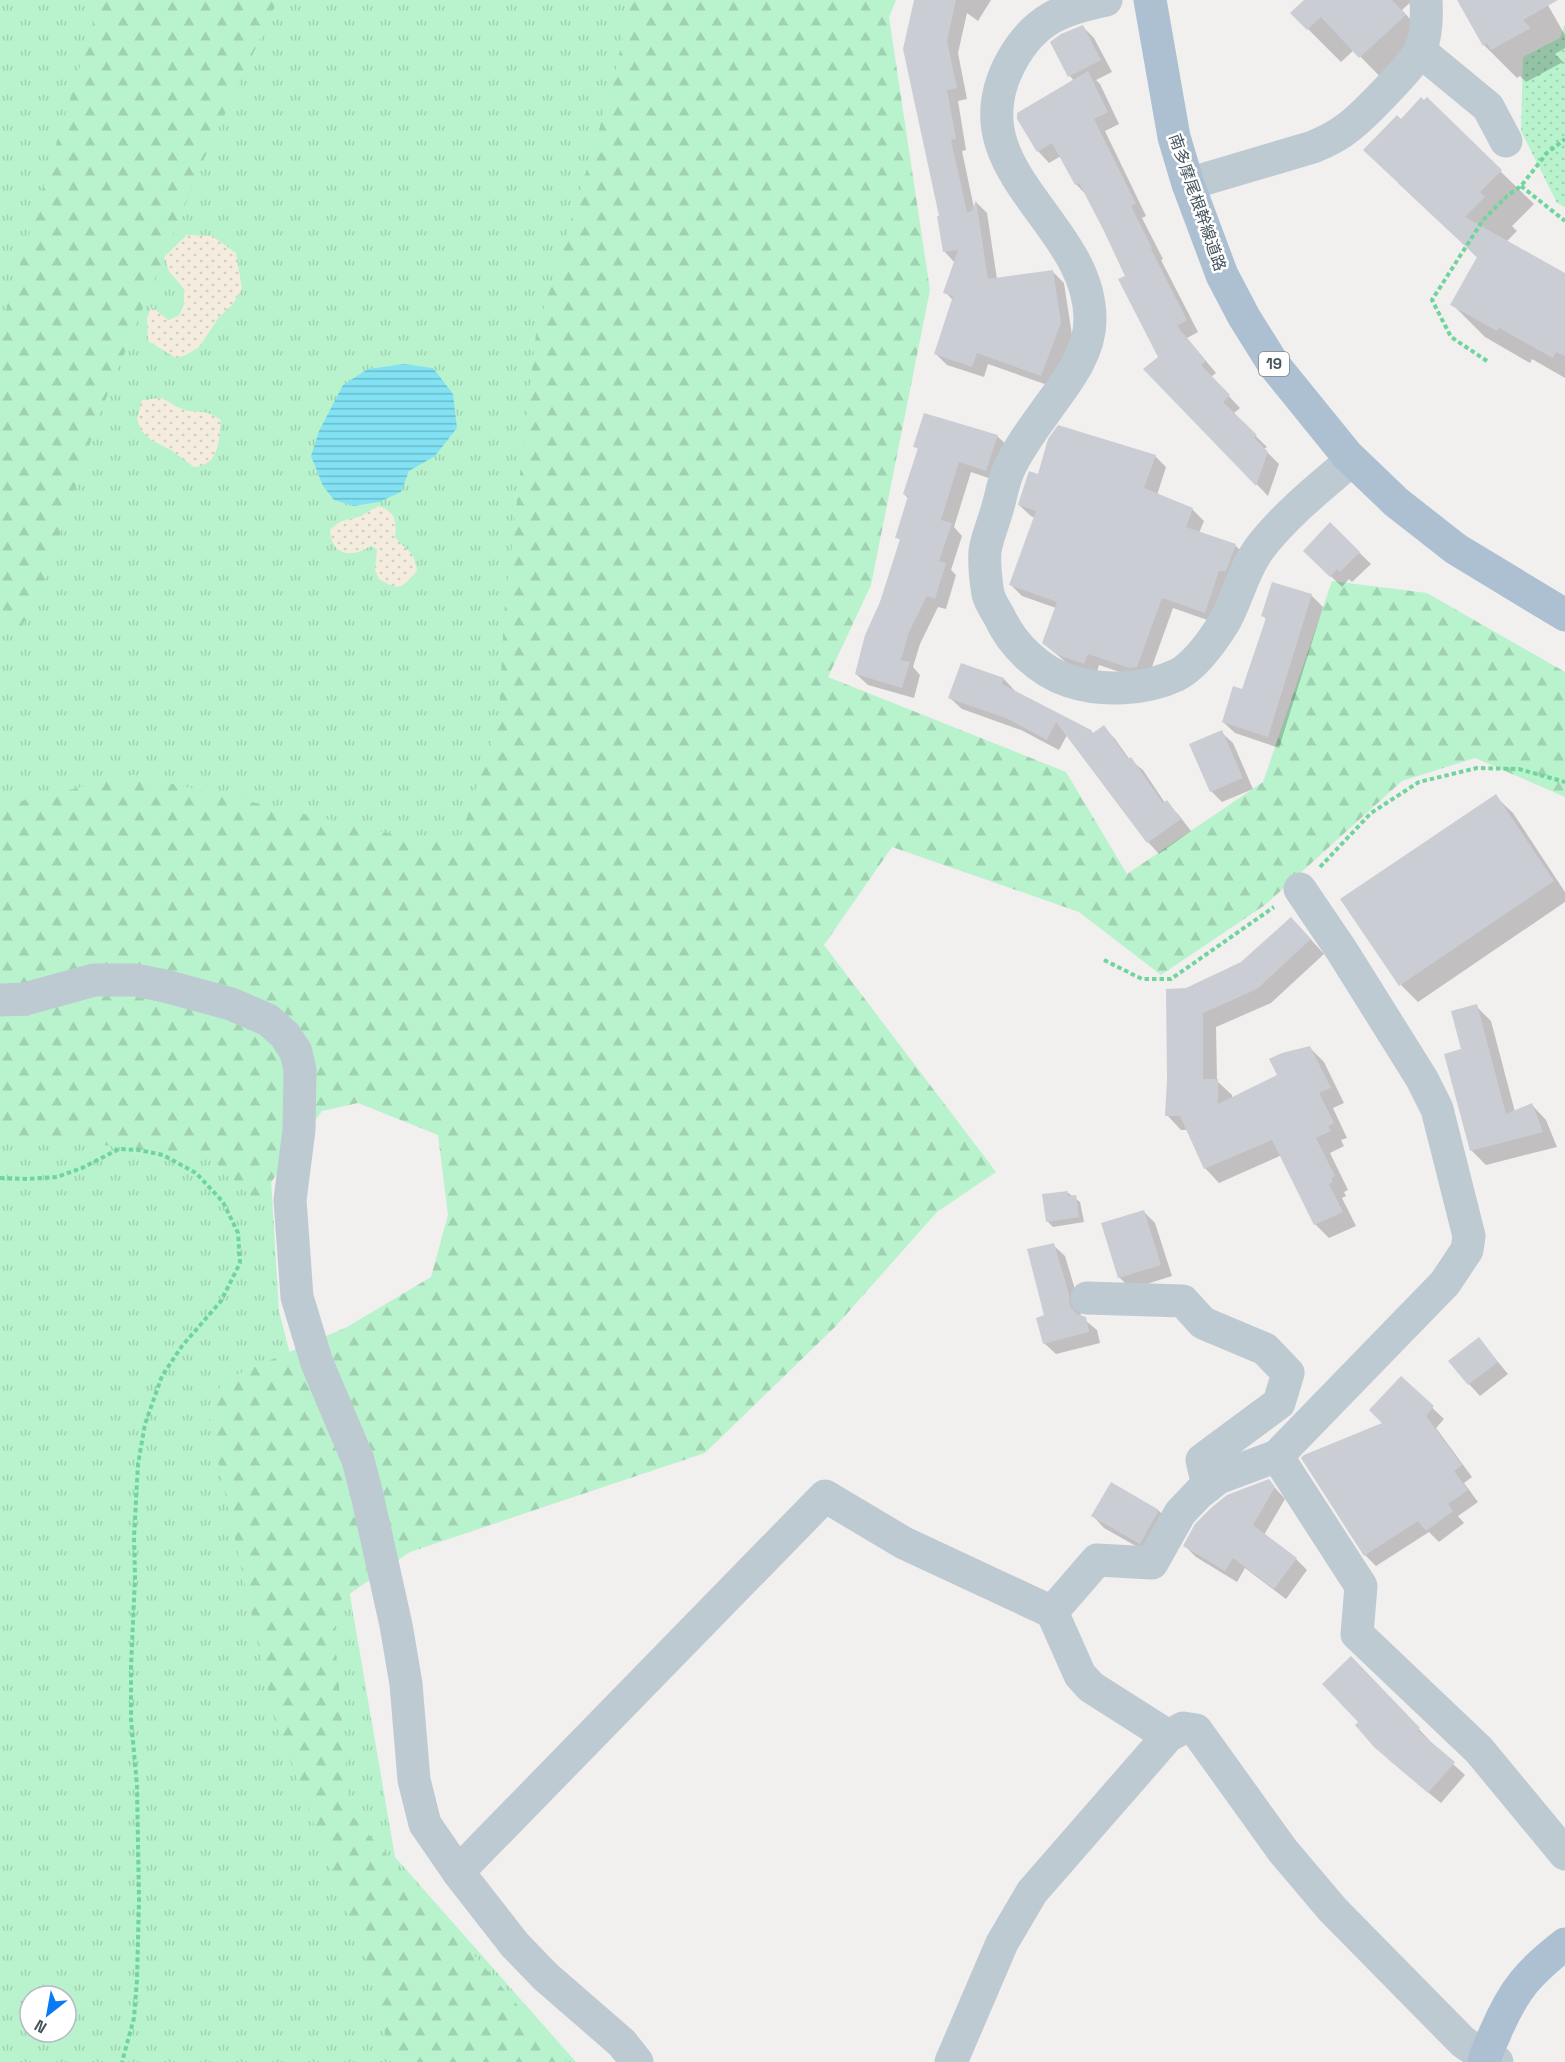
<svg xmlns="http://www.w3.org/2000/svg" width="1565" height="2062" font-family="'Space Grotesk','Noto Sans JP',sans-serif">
  <defs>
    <pattern id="grass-tufts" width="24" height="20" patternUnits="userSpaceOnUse" patternTransform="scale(1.5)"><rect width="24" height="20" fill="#b9f3cd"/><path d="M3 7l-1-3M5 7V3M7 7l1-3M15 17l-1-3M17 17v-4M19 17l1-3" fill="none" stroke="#a0d2b2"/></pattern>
    <pattern id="forest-firs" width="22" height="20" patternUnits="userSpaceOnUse" patternTransform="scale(1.5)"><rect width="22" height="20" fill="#b9f3cd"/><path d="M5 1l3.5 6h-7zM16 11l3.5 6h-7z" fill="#a0d2b2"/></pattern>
    <pattern id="sand-dots" width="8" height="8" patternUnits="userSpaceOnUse" patternTransform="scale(1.5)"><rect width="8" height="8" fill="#f4ecde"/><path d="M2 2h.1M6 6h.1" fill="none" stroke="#d3ccc1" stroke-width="1.8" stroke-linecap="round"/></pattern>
    <pattern id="park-dots" width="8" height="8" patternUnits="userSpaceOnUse" patternTransform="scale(1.5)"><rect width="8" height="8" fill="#b9f3cd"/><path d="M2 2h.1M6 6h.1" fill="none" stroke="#a0d2b2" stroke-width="1.8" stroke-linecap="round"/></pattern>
    <pattern id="water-rules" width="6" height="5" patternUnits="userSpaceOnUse" patternTransform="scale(1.5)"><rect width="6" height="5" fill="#82e2f4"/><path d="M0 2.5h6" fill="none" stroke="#6cbac9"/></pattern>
  </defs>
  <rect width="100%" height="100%" fill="#f2efef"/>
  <!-- grass -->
  <g fill="url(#grass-tufts)" fill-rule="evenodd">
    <path d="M0 0H724L550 889 0 942Z"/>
    <path d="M0 1060 270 1162 279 1311 346 1572 395 1857 576 2062H0ZM30 1996H66V2032H30Z"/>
  </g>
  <!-- forest -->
  <g fill="url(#forest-firs)">
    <path d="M100 0H278L204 159 100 413 45 580 21 628 0 608V330Z"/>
    <path d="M631 0H896L889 17 930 290 871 585 828 677 1066 772 1127 874 1263 782 1332 581 1427 593 1565 672V797L1475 758 1402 781 1265 905 1161 975 1079 912 892 847 824 945 996 1172 937 1212 835 1327 705 1453 410 1552 332 1606 350 1813 567 2062H393L372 1977 274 1718 209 1420 222 1381 347 1327 431 1277 448 1215 438 1135 358 1103 322 1111 257 1202 211 1158 61 1140 0 1142V806L134 775 400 836 459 842 499 715 504 615 536 333 611 91Z"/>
  </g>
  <!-- sand -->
  <g fill="url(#sand-dots)">
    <path d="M187 235 212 236 236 253 242 289 232 305 219 317 199 347 186 355 176 358 148 341 147 317 152 307 168 320 179 316 184 304V289L169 271 164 257Z"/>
    <path d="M162 398C170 403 179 409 189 411 206 413 205 410 221 420 219 442 219 465 194 467L171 450 151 440 141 430 137 419 142 400Z"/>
    <path d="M378 506C395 511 397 521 395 537 408 554 413 547 417 571L404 585 397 587 388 584 379 579 375 570 377 549 370 546C352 559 331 555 330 530 345 516 346 522 361 516 367 513 372 509 378 506Z"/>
  </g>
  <!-- park -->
  <path fill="url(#park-dots)" d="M1565 24V207L1557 203 1521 131 1523 57 1560 38Z"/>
  <!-- water -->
  <path fill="url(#water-rules)" d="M404 364 433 368 453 394 457 428 435 456 409 471 401 492 379 502 354 506 334 500 323 486 311 456 319 431 343 385 368 369Z"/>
  <!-- shadow -->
  <g fill="#0003">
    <path d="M926 0H991L978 21 967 13 958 53 967 99 958 101 966 150 962 151 974 208 976 202 987 213 997 279 1052 271 1064 283 1072 335 1053 387 988 364 984 377 947 365 936 354 953 300 945 292 955 263 944 251Z"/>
    <path d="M1307 0H1413L1402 10 1437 49 1393 90 1354 50 1341 62 1308 29Z"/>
    <path d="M1458 0H1545L1565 35V48L1555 54 1563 62 1526 82 1520 76 1517 78 1484 45Z"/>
    <path d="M1083 27 1094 38 1112 72 1096 80 1100 84 1119 124 1105 131 1146 216 1142 218 1163 259 1161 260 1198 332 1187 338 1216 373 1211 377 1240 408 1233 414 1267 447 1264 449 1279 464 1268 496 1145 369 1160 357 1127 276 1087 196 1076 184 1061 156 1049 163 1038 151 1074 81 1070 76 1052 42Z"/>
    <path d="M1427 100 1534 204 1512 226 1517 231 1506 242 1565 275V378L1532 359 1530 363 1485 337 1452 304 1478 258 1398 183 1401 121Z"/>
    <path d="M997 436 1009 447 997 481 971 472 954 527 962 536 951 570 956 575 946 609 938 607 920 644 913 667 920 675 914 698 868 685 856 674 901 541 897 537 909 499 904 494 919 450 915 446Z"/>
    <path d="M1155 456 1166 467 1157 495 1192 509 1204 521 1199 533 1236 546 1247 557 1216 623 1173 608 1148 678 1141 679 1099 665 1096 675 1069 665 1044 643 1056 608 1022 596 1011 585 1035 518 1031 516 1019 505 1039 476Z"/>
    <path d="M1330 524 1371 564 1352 582 1349 579 1342 587 1305 551Z"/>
    <path d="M1273 583 1312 596 1323 607 1279 748 1235 733 1223 722 1242 691 1267 620 1263 616Z"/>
    <path d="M962 665 1004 679 1015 691 1014 692 1094 735 1104 727 1115 739 1130 760 1143 770 1165 803 1178 814 1191 831 1159 854 1148 842 1067 735 1059 750 1021 730 962 709 950 698Z"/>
    <path d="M1221 732 1233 743 1253 789 1222 802 1211 791Z"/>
    <path d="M1495 796 1513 813 1565 892V902L1418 1002 1401 985Z"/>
    <path d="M1305 933 1324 954 1271 1003 1216 1027 1217 1081 1232 1095V1099L1279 1076 1310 1048 1324 1062 1344 1103 1333 1108 1347 1138 1341 1140 1344 1146 1330 1153 1348 1190 1344 1192 1346 1196 1342 1198 1356 1226 1329 1238 1315 1224 1282 1155 1219 1183 1205 1168 1188 1130H1181L1167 1115 1186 990Z"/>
    <path d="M1476 1006 1491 1021 1515 1112 1532 1105 1546 1120 1557 1147 1486 1165 1472 1151 1446 1055 1463 1050Z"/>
    <path d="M1067 1192 1080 1202 1084 1222 1053 1227 1048 1222Z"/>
    <path d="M1144 1212 1155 1223 1172 1276 1131 1289 1119 1277Z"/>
    <path d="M1053 1245 1065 1256 1080 1306 1081 1317 1097 1330 1100 1343 1056 1354 1044 1343Z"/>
    <path d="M1479 1339 1508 1374 1480 1396 1469 1384Z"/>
    <path d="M1401 1378 1444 1419 1436 1428 1472 1477 1464 1483 1478 1502 1458 1516 1464 1523 1439 1542 1429 1532 1376 1566 1365 1555 1385 1423Z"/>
    <path d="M1269 1481 1285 1499 1264 1535 1296 1559 1307 1570 1286 1599 1245 1568 1237 1582 1196 1557 1185 1546Z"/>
    <path d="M1112 1484 1159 1511 1170 1522 1150 1554 1104 1528 1093 1516Z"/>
    <path d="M1351 1658 1430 1741 1429 1742 1465 1775 1441 1803 1388 1759 1361 1722Z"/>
  </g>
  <!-- building -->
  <g fill="#caced4">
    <path d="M914 0H956L947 41 957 88 947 90 956 139 951 140 967 212 972 211 976 200 988 279 1053 270 1061 323 1041 376 977 353 972 367 934 354 953 296 943 293 958 250 943 252 937 216H939L903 49Z"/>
    <path d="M1304 0H1392L1406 15 1359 58 1321 17 1307 30 1290 13Z"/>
    <path d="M1457 0H1558L1523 20 1531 28 1491 50 1487 43 1483 46Z"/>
    <path d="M1083 25 1101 60 1068 77 1050 42 1061 34Z"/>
    <path d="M1088 71 1108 112 1094 119 1136 204 1131 206 1152 248 1151 249 1187 320 1177 326 1206 361 1201 365 1230 395 1223 402 1257 435 1254 437 1268 452 1256 486 1143 369 1158 357 1118 279 1125 276 1103 229 1079 183 1075 185 1052 143 1037 152 1017 119V113Z"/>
    <path d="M1421 97 1424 100 1427 97 1502 170 1480 192 1485 197 1465 217 1565 273V356L1556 352 1553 358 1499 328 1497 331 1450 305 1477 257 1363 150 1397 115 1401 119Z"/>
    <path d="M924 413 998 435 986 471 959 462 941 520 952 523 939 561 946 563 935 599 927 596 909 632 901 660 910 662 902 688 855 674 865 635 880 602 900 539 895 538 908 496 903 494 918 448 913 447Z"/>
    <path d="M1058 425 1156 455 1144 488 1193 508 1186 527 1236 544 1226 571H1219L1205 613 1162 598 1137 667 1129 668 1088 654 1084 664 1056 654 1042 643 1057 602 1009 585 1036 511 1018 505 1019 501 1029 471 1038 474 1048 439Z"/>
    <path d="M1330 522 1360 552 1340 572 1337 569 1330 577 1303 551Z"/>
    <path d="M1272 582 1312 594 1268 737 1222 722 1233 686 1242 689 1266 618 1261 616Z"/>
    <path d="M961 663 1004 678 1002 684 1091 730 1093 733 1104 725 1128 759 1131 757 1163 803 1167 800 1181 819 1147 843 1056 722 1047 740 1008 719 948 698Z"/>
    <path d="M1222 730 1243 778 1210 792 1189 744Z"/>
    <path d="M1496 794 1554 881 1399 986 1340 899Z"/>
    <path d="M1291 917 1311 939 1257 989 1203 1013V1079H1218V1104L1277 1075 1269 1059 1282 1053 1310 1046 1331 1088 1319 1093 1334 1123 1328 1126 1331 1131 1316 1138 1335 1176 1331 1178 1333 1182 1329 1184 1343 1212 1314 1225 1272 1140 1204 1169 1180 1116H1165L1167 1079 1166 989 1186 988 1241 962Z"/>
    <path d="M1477 1004 1506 1114 1532 1103 1543 1132 1470 1151 1444 1054 1461 1049 1451 1011Z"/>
    <path d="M1068 1191V1196L1076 1195 1079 1217 1046 1222 1042 1194Z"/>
    <path d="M1144 1210 1161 1265 1118 1278 1101 1223Z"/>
    <path d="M1054 1243 1069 1294 1070 1306 1077 1314 1086 1317 1089 1332 1043 1344 1036 1318 1044 1315 1027 1249Z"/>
    <path d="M1479 1337 1498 1362 1468 1385 1448 1361Z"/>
    <path d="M1401 1376 1434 1406 1426 1416 1462 1465 1454 1471 1468 1490 1448 1504 1453 1511 1426 1531 1418 1521 1364 1556 1301 1458 1304 1455 1382 1423 1369 1410Z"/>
    <path d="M1269 1479 1275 1487 1253 1525 1297 1558 1274 1589 1233 1558 1225 1571 1183 1546 1195 1524 1212 1507 1227 1495Z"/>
    <path d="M1111 1482 1159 1510 1140 1544 1091 1516Z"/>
    <path d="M1351 1656 1420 1728 1418 1731 1455 1762 1428 1793 1374 1747 1355 1725 1358 1722 1322 1684Z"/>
  </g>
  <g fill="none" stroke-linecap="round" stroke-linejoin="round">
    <!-- path -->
    <g stroke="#6ed59d" stroke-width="4" stroke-dasharray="4.5 3" stroke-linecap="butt">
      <path d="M1521 186 1565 221"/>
      <path d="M1487 361 1451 337 1432 300 1483 220 1507 196 1521 186 1547 153 1565 139"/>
      <path d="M1320 867 1371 813 1419 782 1477 768 1519 769 1565 782"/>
      <path d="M1104 960 1142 979H1171L1274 907"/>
      <path d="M0 1178 27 1179 57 1177 82 1168 119 1149 139 1150 163 1155 196 1173 223 1202 238 1233 240 1263 221 1301 182 1346 162 1376 145 1424 138 1464 134 1537 135 1577 131 1668V1719L137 1786 139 1900 137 1979 134 2018 122 2062"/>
    </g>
    <!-- minor -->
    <g stroke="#becad2" stroke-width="33">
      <path d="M1106 0C1062 9 1035 19 1012 60 951 170 1091 221 1090 320 1090 355 1064 385 1045 412 1032 430 1018 449 1009 469 1003 482 1001 497 997 510 993 524 987 538 985 551 984 563 986 583 988 594 990 602 995 609 999 616 1012 645 1039 671 1069 681 1102 692 1145 690 1177 675 1196 665 1214 639 1225 621 1238 597 1243 571 1259 549 1285 515 1320 487 1352 460"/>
      <path d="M1420 51 1488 107 1506 141"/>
      <path d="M1188 184 1313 147C1325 142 1336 137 1346 129 1362 118 1411 67 1420 51 1427 35 1427 17 1426 0"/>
      <path d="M0 1000 25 999 94 980H135L165 986 231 1004 268 1020 285 1035 296 1052 300 1070 299 1130 290 1200 297 1297 317 1363 358 1460 367 1495 396 1625 406 1684 414 1780 425 1824 458 1872 515 1945 546 1977 622 2043 637 2062"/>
      <path d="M1087 1298 1183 1301 1203 1323 1265 1349 1288 1373 1279 1403 1202 1460 1208 1486"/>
      <path d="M1277 1456 1361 1586 1357 1634 1479 1750 1565 1854"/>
      <path d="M1052 1612 1097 1560 1152 1563 1180 1513 1199 1493 1218 1478 1277 1456 1445 1283 1467 1250 1469 1236 1437 1109 1422 1079 1342 951 1300 889"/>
      <path d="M458 1872 825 1496 904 1543 1052 1612 1080 1675 1091 1687 1168 1736"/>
      <path d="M951 2062 1002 1943 1032 1892 1168 1736 1183 1728 1196 1730 1283 1851 1333 1910 1463 2042 1485 2057 1497 2062"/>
    </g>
    <!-- major -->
    <g stroke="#acc0d1" stroke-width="33">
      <path d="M1150 0 1174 137 1188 184 1222 275 1244 317 1274 365 1347 455 1396 502 1456 549 1565 615"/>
      <path d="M1484 2062C1486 2051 1492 2041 1496 2031 1514 1989 1529 1972 1565 1944"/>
    </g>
  </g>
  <g text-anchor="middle" stroke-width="5" stroke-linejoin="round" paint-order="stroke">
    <!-- shield labels -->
    <rect fill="#fff" stroke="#7d878e" stroke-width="1.5" x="1259" y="352" width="30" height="24" rx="4.5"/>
    <g font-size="15" font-weight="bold" fill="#45545e">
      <text x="1274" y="369">19</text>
    </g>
    <!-- street labels -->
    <g font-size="16" fill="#45545e" stroke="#fff">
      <text transform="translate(1198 202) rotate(71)" y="6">南多摩尾根幹線道路</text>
    </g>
  </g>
  <!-- north arrow -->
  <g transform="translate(48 2014) rotate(211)"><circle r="28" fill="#ffffff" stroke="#b5bbbf" stroke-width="1.5"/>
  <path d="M0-4.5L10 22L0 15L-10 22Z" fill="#087af3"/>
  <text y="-9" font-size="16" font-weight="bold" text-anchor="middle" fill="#45545e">N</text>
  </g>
</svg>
